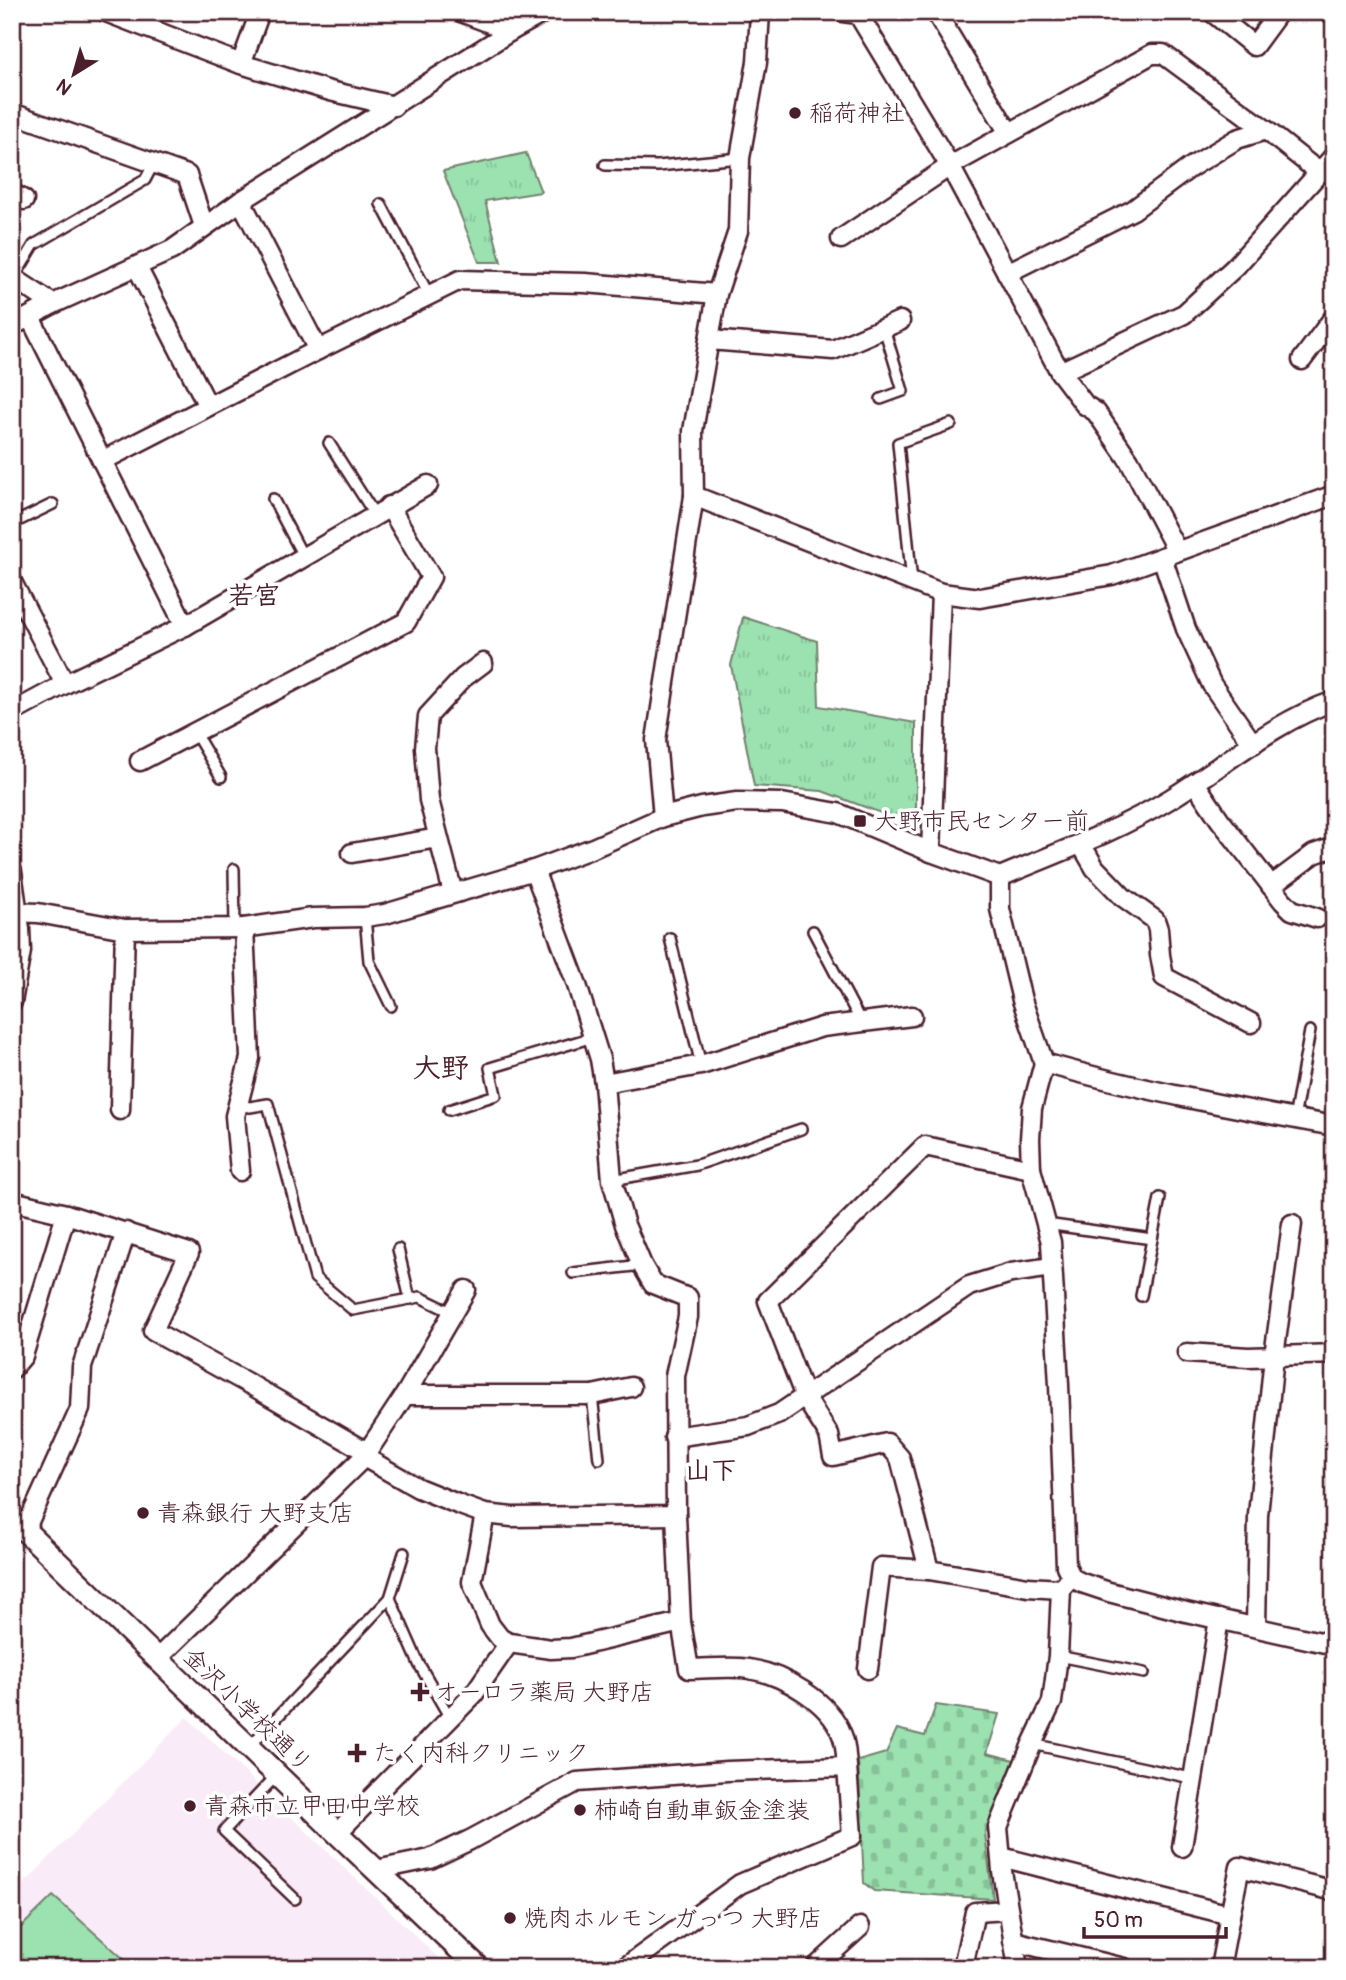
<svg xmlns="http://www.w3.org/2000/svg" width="1346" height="1980" font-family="Pangolin,'Klee One',sans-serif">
  <defs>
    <pattern id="cemetery-stones" width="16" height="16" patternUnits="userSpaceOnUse" patternTransform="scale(1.75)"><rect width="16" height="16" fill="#9be2b0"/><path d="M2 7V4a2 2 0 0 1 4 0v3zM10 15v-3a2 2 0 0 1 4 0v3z" fill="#87c198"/></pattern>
    <pattern id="park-tufts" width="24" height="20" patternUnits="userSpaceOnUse" patternTransform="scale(1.75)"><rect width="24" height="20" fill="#9be2b0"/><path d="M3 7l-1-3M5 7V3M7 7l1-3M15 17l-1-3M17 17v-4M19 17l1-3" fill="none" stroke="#87c198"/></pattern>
  </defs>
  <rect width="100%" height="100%" fill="#fff"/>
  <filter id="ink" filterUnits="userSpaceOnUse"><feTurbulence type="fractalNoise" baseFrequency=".0143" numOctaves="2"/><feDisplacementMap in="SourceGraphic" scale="14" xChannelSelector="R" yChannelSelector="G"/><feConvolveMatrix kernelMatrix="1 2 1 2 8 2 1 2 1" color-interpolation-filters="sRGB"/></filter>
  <g filter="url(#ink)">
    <!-- built -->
    <path fill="#f9ecf8" d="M187 1717 449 1968H12V1896Z"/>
    <!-- grass -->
    <path fill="#9be2b0" stroke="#72806e" stroke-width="2" d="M53 1896 134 1968H12V1936Z"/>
    <!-- cemetery -->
    <path fill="url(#cemetery-stones)" stroke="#72806e" stroke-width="2" d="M936 1705 999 1714 987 1753 1014 1760 985 1834 993 1899 874 1891 864 1883 858 1761 886 1753 897 1729 925 1736Z"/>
    <!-- park -->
    <g fill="url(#park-tufts)" stroke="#72806e" stroke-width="2">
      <path d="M526 153 541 192 485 201 501 262H479L443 171Z"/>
      <path d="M743 617 817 641 819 706 916 723V826L822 791 754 786 731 665Z"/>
    </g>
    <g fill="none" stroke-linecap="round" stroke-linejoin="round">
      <!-- service casing -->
      <g stroke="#4a1f2b" stroke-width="14">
        <g id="service">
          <path d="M605 165 658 166 740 158"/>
          <path d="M381 204 429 295"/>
          <path d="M14 278 34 245 145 180 154 163"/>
          <path d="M881 399 903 391 884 328"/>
          <path d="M329 443 375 515"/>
          <path d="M273 499 304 558"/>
          <path d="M12 524 53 504"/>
          <path d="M912 582 898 443 951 424"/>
          <path d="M195 733 221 777"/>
          <path d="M234 869 235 928"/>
          <path d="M365 917 369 961 391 1006"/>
          <path d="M813 931 861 1022"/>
          <path d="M670 938 701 1065"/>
          <path d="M238 1105 250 1107 268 1104 315 1278 353 1310 420 1297 453 1313"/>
          <path d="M449 1110 496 1095 490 1068 593 1037"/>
          <path d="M1294 1119 1310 1031"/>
          <path d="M612 1180 697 1165 801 1129"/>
          <path d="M1046 1224 1152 1239"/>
          <path d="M398 1249 410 1299"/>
          <path d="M573 1273 642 1265"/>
          <path d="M1141 1296 1160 1198"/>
          <path d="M592 1395 599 1459"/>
          <path d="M404 1553 390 1598 419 1664 450 1718"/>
          <path d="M1058 1656 1144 1673"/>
          <path d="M1032 1744 1191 1778"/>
          <path d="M249 1747 390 1598"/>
          <path d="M276 1776 224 1831 295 1899"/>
        </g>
      </g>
      <!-- minor casing -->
      <g stroke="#4a1f2b" stroke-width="23">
        <g id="minor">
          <path d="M106 12 241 64 330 91 394 106"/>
          <path d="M461 12 511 31"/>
          <path d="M843 12 858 14 950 166 1060 372 1085 405 1096 412 1129 460 1177 551"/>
          <path d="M938 12V16L1009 133"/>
          <path d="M1212 12 1254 46 1279 12"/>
          <path d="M241 64 260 12"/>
          <path d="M12 113 187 175 204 226"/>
          <path d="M12 193 24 200"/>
          <path d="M241 201 318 350"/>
          <path d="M841 239 950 166 1152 54H1163L1266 130 1320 173"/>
          <path d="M137 267 208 406"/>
          <path d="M1007 273 1133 210 1191 167 1237 139 1266 130"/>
          <path d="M12 277 53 304"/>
          <path d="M30 317 185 626"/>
          <path d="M12 326 53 304 172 250 241 201 511 31 545 12"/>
          <path d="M709 340 833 350 900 321"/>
          <path d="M1302 360 1331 321 1334 323"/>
          <path d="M1060 372 1184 314 1235 267 1334 156"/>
          <path d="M102 461 318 350 460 280 585 283 717 294"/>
          <path d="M694 496 941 593 980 598 1112 575 1334 495"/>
          <path d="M1162 557 1186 629 1212 685 1253 744"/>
          <path d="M12 582 65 684"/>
          <path d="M12 715 15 711 65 684 185 626 428 485"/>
          <path d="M140 761 406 622 431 577 389 506"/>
          <path d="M1195 783 1220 820 1283 901 1292 910 1317 918"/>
          <path d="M663 817 656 740 694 496 693 431 717 294 738 231 740 158 757 62 760 12"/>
          <path d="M1081 844 1095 868 1123 897 1155 920 1158 929 1160 955 1164 977 1251 1023"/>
          <path d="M931 852 941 593"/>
          <path d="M352 853 438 838"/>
          <path d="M12 872 20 929 21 951 12 1002"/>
          <path d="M1000 877V909L1022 1000 1044 1063 1032 1108 1030 1139 1031 1169 1051 1242 1059 1385 1066 1566 1072 1578 1082 1583 1109 1592 1186 1612 1334 1645"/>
          <path d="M1271 886 1314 854 1334 847"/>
          <path d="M453 893 429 800 425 748 428 716 463 678 483 663"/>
          <path d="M12 912 38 913 125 929 244 928 313 918 365 917 385 914 534 870 593 848 663 817 702 807 737 802 782 803 838 813 931 852 1000 877C1057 853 1116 832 1170 799 1224 766 1273 722 1334 701"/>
          <path d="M1044 1063C1139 1090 1236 1108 1334 1126"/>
          <path d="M604 1083 701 1065 822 1027 912 1016"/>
          <path d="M120 1110 125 929"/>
          <path d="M1031 1169 925 1146 768 1301 805 1397 829 1435 833 1456 887 1443 900 1458 929 1570 1028 1587 1061 1589"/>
          <path d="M240 1171 235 1116 250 1058 244 928"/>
          <path d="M12 1201 66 1214 189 1253 153 1331 251 1385 367 1452"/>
          <path d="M1187 1353 1248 1357 1334 1354"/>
          <path d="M12 1369 23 1356 66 1214"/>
          <path d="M405 1395H592L631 1387"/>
          <path d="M674 1437 748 1426 779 1414 969 1286 1011 1273 1052 1267"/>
          <path d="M364 1457 418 1488 460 1505 485 1514 512 1517 676 1515 675 1376 688 1317V1298L653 1284 642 1265 625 1225 612 1180 604 1083 600 1059 576 982 534 870"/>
          <path d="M485 1514 472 1582 490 1625 500 1638 509 1643 551 1649 571 1648 681 1622"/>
          <path d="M676 1515 681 1622 689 1669C708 1669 730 1666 749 1669 782 1674 830 1701 842 1735 846 1744 846 1757 847 1767"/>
          <path d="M25 1530 80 1409 82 1367 126 1232"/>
          <path d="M1256 1627 1258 1515 1274 1356 1292 1224"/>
          <path d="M157 1659 364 1457 405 1395 466 1290"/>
          <path d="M868 1669 881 1567 929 1570"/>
          <path d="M337 1833 473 1695 509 1643"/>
          <path d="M1182 1847 1219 1619"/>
          <path d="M1001 1857 1230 1915 1220 1968"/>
          <path d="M376 1870 430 1859 470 1840 577 1782 727 1771 847 1767 852 1836 740 1884 624 1968"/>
          <path d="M1230 1915 1240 1867 1334 1891"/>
          <path d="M1013 1941 1124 1968"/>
          <path d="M815 1968 860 1927"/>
          <path d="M960 1968 964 1962 975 1912 1008 1910"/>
          <path d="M1018 1968 1002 1871 998 1827 1032 1744 1052 1702 1058 1656 1061 1589 1069 1580"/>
        </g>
      </g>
      <!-- tertiary casing -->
      <g stroke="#4a1f2b" stroke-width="26">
        <path id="tertiary" d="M12 1518 337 1833 479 1968"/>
      </g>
      <!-- service -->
      <use href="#service" stroke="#fff" stroke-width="9"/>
      <!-- minor -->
      <use href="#minor" stroke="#fff" stroke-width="18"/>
      <!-- tertiary -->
      <use href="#tertiary" stroke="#fff" stroke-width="21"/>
    </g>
  </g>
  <!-- markers -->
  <g fill="#4a1f2b" stroke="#fff" stroke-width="2.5">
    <circle cx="795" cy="113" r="7"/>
    <rect x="853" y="814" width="14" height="14" rx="3.5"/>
    <circle cx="143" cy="1513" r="7"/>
    <path d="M416.5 1681.5h7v7h7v7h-7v7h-7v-7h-7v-7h7z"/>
    <path d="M353.5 1742.5h7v7h7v7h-7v7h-7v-7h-7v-7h7z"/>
    <circle cx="190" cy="1806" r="7"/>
    <circle cx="580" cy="1810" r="7"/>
    <circle cx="510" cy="1918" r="7"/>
  </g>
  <g text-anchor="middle" stroke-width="7" stroke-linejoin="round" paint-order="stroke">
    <!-- poi labels -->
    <g font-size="24" fill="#4a1f2b" stroke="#fff" text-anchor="start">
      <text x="809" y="121">稲荷神社</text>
      <text x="874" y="829">大野市民センター前</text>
      <text x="157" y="1521">青森銀行 大野支店</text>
      <text x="434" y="1700">オーロラ薬局 大野店</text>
      <text x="373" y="1761">たく内科クリニック</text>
      <text x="204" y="1814">青森市立甲田中学校</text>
      <text x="594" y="1818">柿崎自動車鈑金塗装</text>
      <text x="524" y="1926">焼肉ホルモン ガっつ 大野店</text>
    </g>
    <!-- street labels -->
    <g font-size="24" fill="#4a1f2b" stroke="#fff">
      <text transform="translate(248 1710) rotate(44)" y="8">金沢小学校通り</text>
    </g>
    <!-- neighbourhood labels -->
    <g font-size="26" font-weight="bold" fill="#4a1f2b" stroke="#fff">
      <text x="254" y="604">若宮</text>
      <text x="711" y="1479">山下</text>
    </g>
    <!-- quarter labels -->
    <g font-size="28" font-weight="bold" fill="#4a1f2b" stroke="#fff">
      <text x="441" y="1077">大野</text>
    </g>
  </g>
  <!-- margin -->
  <rect width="1346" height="1980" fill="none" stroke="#fff" stroke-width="42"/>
  <rect x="21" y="21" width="1304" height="1938" fill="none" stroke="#4a1f2b" stroke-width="2.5" filter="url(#ink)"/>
  <!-- north arrow -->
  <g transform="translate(74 74) rotate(217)" stroke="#ffffff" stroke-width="5" paint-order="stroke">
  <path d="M0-5L12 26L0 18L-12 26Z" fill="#4a1f2b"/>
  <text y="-10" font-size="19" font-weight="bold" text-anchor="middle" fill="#4a1f2b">N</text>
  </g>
  <!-- scale -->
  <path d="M1084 1927v10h142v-10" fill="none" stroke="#4a1f2b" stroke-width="3.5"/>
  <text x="1094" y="1927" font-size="21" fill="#4a1f2b" stroke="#ffffff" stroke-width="5" paint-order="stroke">50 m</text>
</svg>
